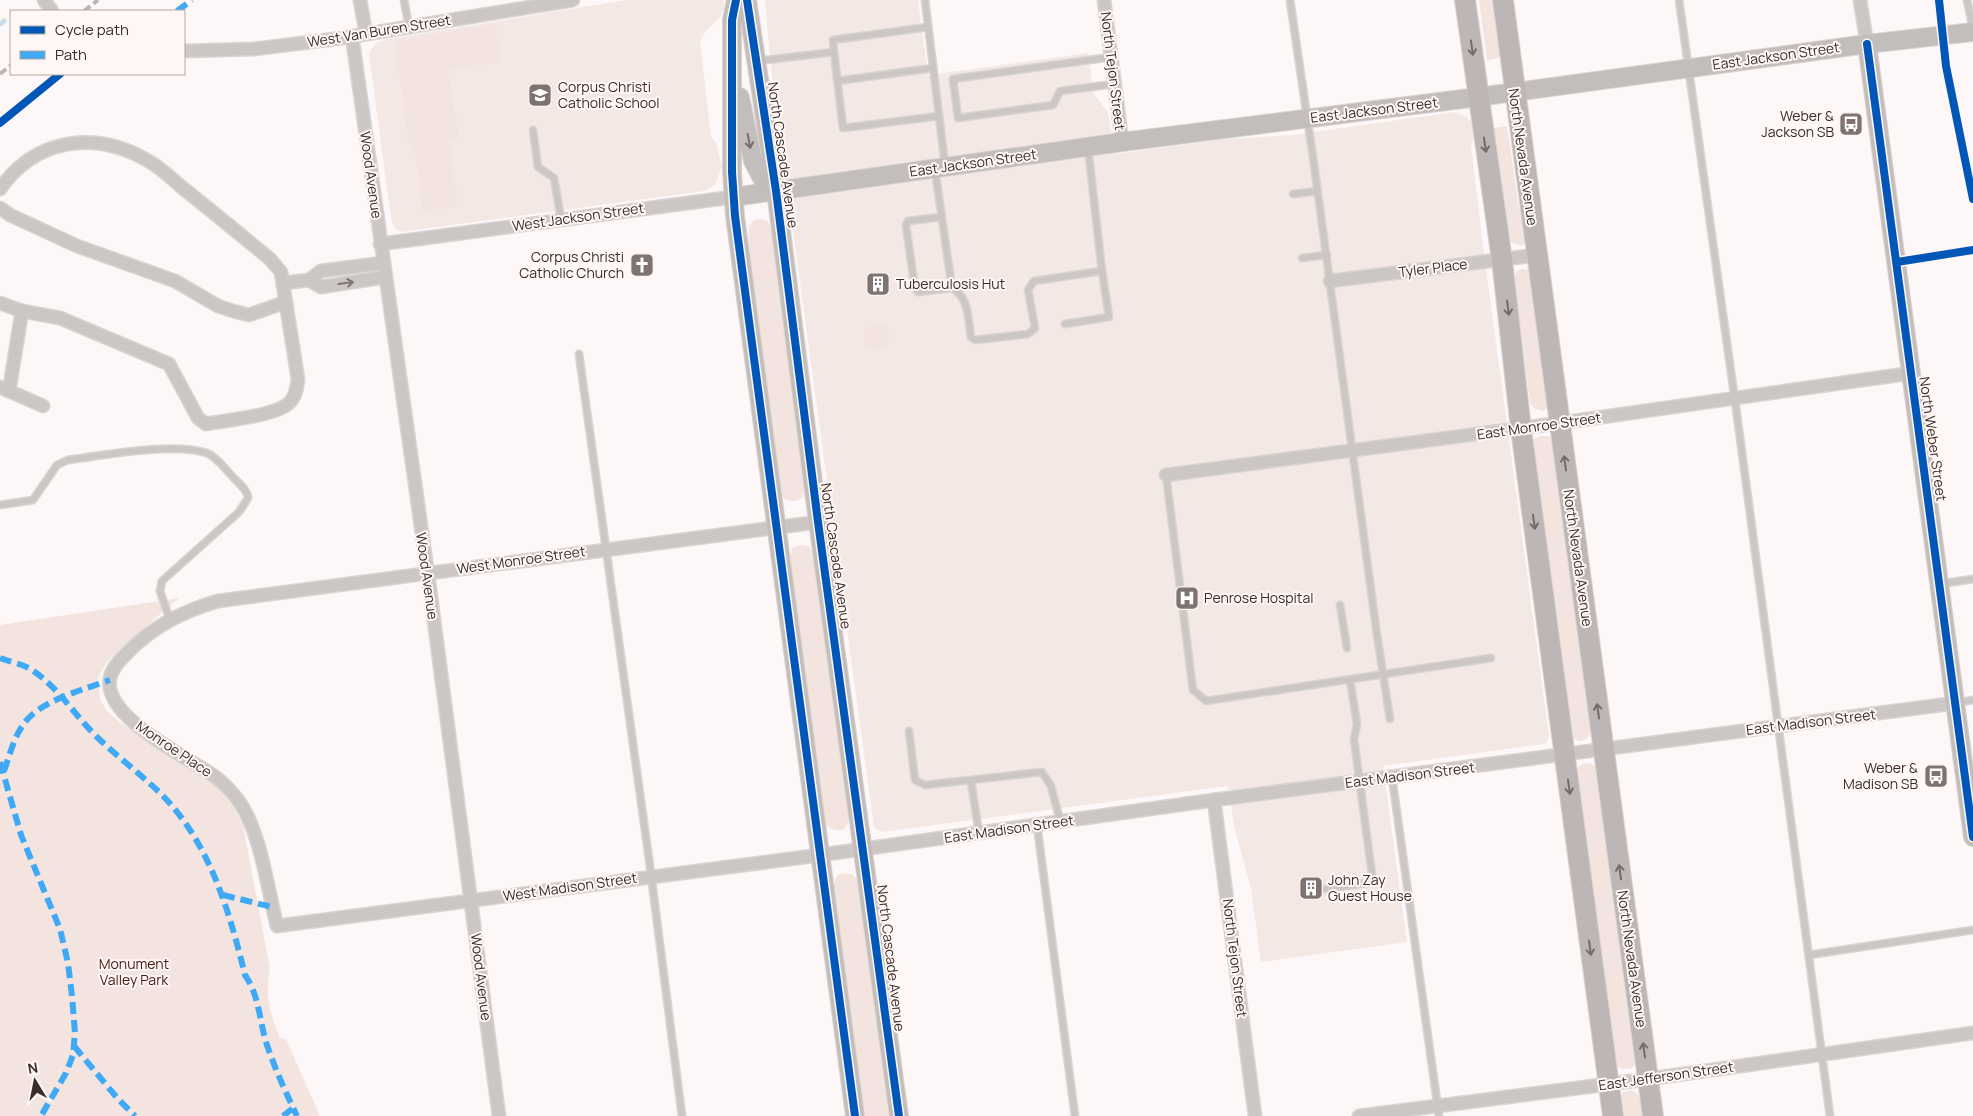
<svg xmlns="http://www.w3.org/2000/svg" width="1973" height="1116" font-family="Manrope,sans-serif">
  <rect width="100%" height="100%" fill="#fdf8f7"/>
  <!-- built -->
  <g fill="#f4e8e5">
    <path d="M626 0H724V9L720 17 705 32 700 41 711 136 717 145 722 167 715 185 704 191 401 232 395 229 391 219 369 54 372 48 376 43 387 39Z"/>
    <path d="M765 0H918L928 75 1088 53 1094 94 1108 112 1115 154 1226 139 1292 135 1455 112 1463 115 1471 121 1474 138 1471 144 1483 246 1549 736 1546 743 1543 744 1383 766 1407 942 1261 962 1251 889 1234 826 1228 786 882 832 874 828 771 68Z"/>
  </g>
  <!-- green -->
  <g fill="#f3e4e0">
    <path d="M1479 0H1495L1503 57 1487 60Z"/>
    <path d="M495 24 502 61 448 70 459 138 449 140 458 206 423 211 414 145H409L395 41Z"/>
    <path d="M1507 126 1519 208 1531 231 1529 239 1524 245C1516 246 1513 244 1508 238L1493 128Z"/>
    <path d="M761 219 768 221 771 227 805 490C803 504 789 504 780 495L748 252 749 226 754 220Z"/>
    <path d="M1521 269H1529L1537 276 1550 407 1543 411 1535 409 1530 403 1514 278 1516 272Z"/>
    <circle cx="877" cy="337" r="13"/>
    <path d="M1540 436H1548L1555 440 1592 731C1587 741 1580 745 1571 736L1531 445 1534 439Z"/>
    <path d="M801 545 808 546 813 552 849 816 848 823 843 830C833 831 830 829 824 822L789 558 793 547Z"/>
    <path d="M179 598 123 646 107 662 102 670 98 679 100 700 108 712 121 723 217 787 232 805 243 825 270 968C265 997 269 1012 280 1038L286 1039 320 1116H0V625Z"/>
    <path d="M1585 763 1592 764 1598 769 1637 1062 1632 1068C1624 1070 1620 1069 1614 1063L1575 774 1579 766Z"/>
    <path d="M844 873 852 874 858 880 889 1116H864L833 884 838 875Z"/>
    <path d="M1630 1090C1643 1094 1642 1104 1644 1116H1621L1619 1100 1623 1092Z"/>
  </g>
  <g fill="none" stroke-linecap="round" stroke-linejoin="round">
    <!-- stream -->
    <path stroke="#c8ddea" stroke-width="5" d="M0 24 4 21"/>
    <!-- lane casing -->
    <g stroke="#d9d4d3" stroke-width="9">
      <g id="lane">
        <path d="M404 0 409 27"/>
        <path d="M925 0 945 165"/>
        <path d="M1290 0 1314 164 1377 635 1390 719"/>
        <path d="M1679 0 1737 415 1830 1116"/>
        <path d="M1967 0 1973 29"/>
        <path d="M834 52 843 128 939 116"/>
        <path d="M1111 57 953 79 958 118 1053 105 1060 91 1115 84"/>
        <path d="M758 61 834 52 833 40 928 27"/>
        <path d="M837 81 933 68"/>
        <path d="M533 130 538 167 554 178 561 219"/>
        <path d="M935 170 952 288C969 297 968 319 971 337L975 340 1028 334 1035 328 1028 290 1034 281 1102 271 1088 148"/>
        <path d="M1293 194 1318 191"/>
        <path d="M942 217 908 221 906 225 915 289 918 292 952 288"/>
        <path d="M1302 258 1327 255"/>
        <path d="M1065 324 1109 317 1102 271"/>
        <path d="M579 354 649 859 682 1116"/>
        <path d="M1166 475 1193 690 1206 701 1491 658"/>
        <path d="M0 505 33 500 57 465 68 460C106 455 171 442 207 453 217 457 225 469 233 477 238 483 248 490 248 498L239 512 162 581 160 591 170 620"/>
        <path d="M1940 584 1973 579"/>
        <path d="M1340 605 1347 648"/>
        <path d="M1957 703 1973 700"/>
        <path d="M909 731 915 780 925 785 1042 772 1051 786 1060 821"/>
        <path d="M1392 777 1439 1116"/>
        <path d="M971 781 979 833"/>
        <path d="M1037 825 1075 1116"/>
        <path d="M1326 889 1373 882 1354 739 1357 724 1350 680"/>
        <path d="M1809 955 1973 930"/>
      </g>
    </g>
    <!-- street casing -->
    <g stroke="#d9d4d3" stroke-width="15">
      <g id="street">
        <path d="M44 0 52 11"/>
        <path d="M360 0 366 34"/>
        <path d="M1104 0 1122 142"/>
        <path d="M1860 0 1867 44"/>
        <path d="M352 36 430 590 499 1116"/>
        <path d="M184 51 254 49 342 38 573 0"/>
        <path d="M0 189C35 139 93 130 145 159 159 166 172 179 184 189 213 212 242 236 270 259L281 272 298 379C297 387 296 395 291 401 279 416 226 420 206 424L198 418 169 364 60 318 22 311 0 303"/>
        <path d="M0 208 10 215 77 246 175 281 218 306 233 311 249 315 286 302"/>
        <path d="M380 244 733 197"/>
        <path d="M309 280 321 287 385 277"/>
        <path d="M1330 281 1537 255"/>
        <path d="M283 283 309 280 321 271 383 263"/>
        <path d="M0 387 43 406"/>
        <path d="M9 391 22 311"/>
        <path d="M1166 475 1560 423 1912 373"/>
        <path d="M818 522 218 601C183 611 152 627 127 653 120 660 112 668 110 678 102 717 187 757 214 776 223 782 231 791 238 800 261 832 267 887 277 926L820 855 1214 800 1956 703"/>
        <path d="M1214 800 1255 1116"/>
        <path d="M1359 1116 1648 1079 1973 1033"/>
      </g>
    </g>
    <!-- secondary casing -->
    <g stroke="#d9d4d3" stroke-width="20">
      <g id="secondary">
        <path d="M736 0 732 20V172L735 216 855 1116"/>
        <path d="M747 0 776 191 818 522 899 1116"/>
        <path d="M1867 44 1973 837"/>
        <path d="M740 97 753 161 763 180 776 191"/>
        <path d="M733 197 1122 142 1478 97 1867 44 1973 32"/>
      </g>
    </g>
    <!-- primary casing -->
    <g stroke="#d9d4d3" stroke-width="22">
      <g id="primary">
        <path d="M1465 0 1502 260 1521 429 1613 1116"/>
        <path d="M1503 0 1653 1116"/>
      </g>
    </g>
    <!-- lane -->
    <use href="#lane" stroke="#ccc7c5" stroke-width="6"/>
    <!-- street -->
    <use href="#street" stroke="#ccc7c5" stroke-width="12"/>
    <!-- secondary -->
    <use href="#secondary" stroke="#c3bdbc" stroke-width="18"/>
    <!-- primary -->
    <use href="#primary" stroke="#bdb6b4" stroke-width="20"/>
    <!-- rail -->
    <g stroke="#bab5b4" stroke-width="4" stroke-dasharray="8 4" stroke-linecap="butt">
      <path d="M84 11 98 0"/>
      <path d="M0 74 11 65"/>
    </g>
    <!-- quiet -->
    <g stroke="#3fa9f5" stroke-width="6" stroke-dasharray="12 6" stroke-linecap="butt">
      <path d="M177 11 192 0"/>
      <path d="M0 658C10 662 23 664 32 670 58 687 76 717 98 738 118 757 139 773 158 791 209 840 229 910 245 975 260 997 259 1021 267 1045 275 1069 286 1093 297 1116"/>
      <path d="M0 762 21 835 60 929 68 963 72 996 75 1033 73 1055 66 1073 41 1116"/>
      <path d="M4 771C9 757 13 741 21 728 36 701 83 690 110 680"/>
      <path d="M223 895 272 907"/>
      <path d="M74 1046 118 1099 135 1116"/>
      <path d="M283 1116 293 1108"/>
    </g>
    <!-- cycleway casing -->
    <g stroke="#fff7f5" stroke-width="11">
      <g id="cycleway">
        <path d="M736 0 732 20V172L735 216 855 1116"/>
        <path d="M747 0 776 191 818 522 899 1116"/>
        <path d="M1939 0 1946 66 1973 199"/>
        <path d="M1867 44 1973 837"/>
        <path d="M0 123 60 74"/>
        <path d="M1897 262 1973 250"/>
      </g>
    </g>
    <!-- cycleway -->
    <use href="#cycleway" stroke="#0057b8" stroke-width="8"/>
  </g>
  <!-- one-way arrows -->
  <defs><path id="oneway-shaft" d="M-6 0H5M1.5-3L5.5 0L1.5 3" fill="none" stroke-width="1.6" stroke-linecap="round" stroke-linejoin="round" transform="scale(1.25)"/></defs>
  <g stroke="#766a68">
    <use href="#oneway-shaft" transform="translate(1472 48) rotate(82)"/>
    <use href="#oneway-shaft" transform="translate(1485 145) rotate(82)"/>
    <use href="#oneway-shaft" transform="translate(1508 308) rotate(83)"/>
    <use href="#oneway-shaft" transform="translate(1565 463) rotate(-98)"/>
    <use href="#oneway-shaft" transform="translate(1534 522) rotate(82)"/>
    <use href="#oneway-shaft" transform="translate(1598 711) rotate(-98)"/>
    <use href="#oneway-shaft" transform="translate(1569 787) rotate(82)"/>
    <use href="#oneway-shaft" transform="translate(1620 872) rotate(-98)"/>
    <use href="#oneway-shaft" transform="translate(1590 948) rotate(82)"/>
    <use href="#oneway-shaft" transform="translate(1644 1050) rotate(-98)"/>
  </g>
  <use stroke="#786d6b" href="#oneway-shaft" transform="translate(749 141) rotate(79)"/>
  <use stroke="#7c726f" href="#oneway-shaft" transform="translate(346 283) rotate(-8)"/>
  <!-- icons -->
  <defs>
    <g id="school-square" transform="scale(1.25)"><rect x="-9" y="-9" width="18" height="18" rx="4" fill="#7f7371" stroke="#fff7f5"/><path d="M0-5L7-2L0 1L-7-2ZM-4 1L0 2.5L4 1V4Q0 6-4 4Z" fill="#fff"/></g>
    <g id="bus-square" transform="scale(1.25)"><rect x="-9" y="-9" width="18" height="18" rx="4" fill="#7f7371" stroke="#fff7f5"/><path d="M-5-6H5V4H4V6H2V4H-2V6H-4V4H-5ZM-3.5-4V0h7V-4ZM-3.5 1.2v1.5H-2V1.2ZM2 1.2v1.5H3.5V1.2Z" fill="#fff"/></g>
    <g id="church-square" transform="scale(1.25)"><rect x="-9" y="-9" width="18" height="18" rx="4" fill="#7f7371" stroke="#fff7f5"/><path d="M-1.2-6h2.4v3.5h3.3v2.4h-3.3V6h-2.4V-.1h-3.3v-2.4h3.3Z" fill="#fff"/></g>
    <g id="building-square" transform="scale(1.25)"><rect x="-9" y="-9" width="18" height="18" rx="4" fill="#7f7371" stroke="#fff7f5"/><path d="M-4-6H4V6H1V3H-1V6H-4ZM-2.5-4.3h1.7v1.8h-1.7ZM.8-4.3h1.7v1.8H.8ZM-2.5-1h1.7V.8h-1.7ZM.8-1h1.7V.8H.8Z" fill="#fff"/></g>
    <g id="hospital-square" transform="scale(1.25)"><rect x="-9" y="-9" width="18" height="18" rx="4" fill="#7f7371" stroke="#fff7f5"/><path d="M-5-5h3v3.5h4V-5h3V5h-3V1.5h-4V5h-3Z" fill="#fff"/></g>
  </defs>
  <g fill-rule="evenodd">
    <use href="#school-square" x="540" y="95"/>
    <use href="#bus-square" x="1851" y="124"/>
    <use href="#church-square" x="642" y="265"/>
    <use href="#building-square" x="878" y="284"/>
    <use href="#hospital-square" x="1187" y="598"/>
    <use href="#bus-square" x="1936" y="776"/>
    <use href="#building-square" x="1311" y="888"/>
  </g>
  <g text-anchor="middle" stroke-width="4" stroke-linejoin="round" paint-order="stroke">
    <!-- street labels -->
    <g font-size="14" fill="#3b2c29" stroke="#fff7f5">
      <text transform="translate(379 31) rotate(-9)" y="5">West Van Buren Street</text>
      <text transform="translate(1776 56) rotate(-8)" y="5">East Jackson Street</text>
      <text transform="translate(1113 71) rotate(83)" y="5">North Tejon Street</text>
      <text transform="translate(1374 110) rotate(-7)" y="5">East Jackson Street</text>
      <text transform="translate(783 155) rotate(82)" y="5">North Cascade Avenue</text>
      <text transform="translate(1523 157) rotate(82)" y="5">North Nevada Avenue</text>
      <text transform="translate(973 163) rotate(-8)" y="5">East Jackson Street</text>
      <text transform="translate(371 175) rotate(82)" y="5">Wood Avenue</text>
      <text transform="translate(578 217) rotate(-8)" y="5">West Jackson Street</text>
      <text transform="translate(1433 268) rotate(-7)" y="5">Tyler Place</text>
      <text transform="translate(1539 426) rotate(-8)" y="5">East Monroe Street</text>
      <text transform="translate(1933 439) rotate(82)" y="5">North Weber Street</text>
      <text transform="translate(836 556) rotate(82)" y="5">North Cascade Avenue</text>
      <text transform="translate(1578 558) rotate(82)" y="5">North Nevada Avenue</text>
      <text transform="translate(521 560) rotate(-8)" y="5">West Monroe Street</text>
      <text transform="translate(427 576) rotate(82)" y="5">Wood Avenue</text>
      <text transform="translate(1811 722) rotate(-7)" y="5">East Madison Street</text>
      <text transform="translate(174 749) rotate(34)" y="5">Monroe Place</text>
      <text transform="translate(1410 775) rotate(-7)" y="5">East Madison Street</text>
      <text transform="translate(1009 829) rotate(-8)" y="5">East Madison Street</text>
      <text transform="translate(570 887) rotate(-8)" y="5">West Madison Street</text>
      <text transform="translate(891 958) rotate(83)" y="5">North Cascade Avenue</text>
      <text transform="translate(1235 958) rotate(83)" y="5">North Tejon Street</text>
      <text transform="translate(1632 959) rotate(82)" y="5">North Nevada Avenue</text>
      <text transform="translate(481 977) rotate(83)" y="5">Wood Avenue</text>
      <text transform="translate(1666 1076) rotate(-8)" y="5">East Jefferson Street</text>
    </g>
    <!-- poi labels -->
    <g font-size="14" fill="#3b2c29" stroke="#fff7f5" text-anchor="start">
      <text x="558" y="92">Corpus Christi<tspan x="558" dy="16">Catholic School</tspan></text>
      <text x="1834" y="121" text-anchor="end">Weber &amp;<tspan x="1834" dy="16">Jackson SB</tspan></text>
      <text x="624" y="262" text-anchor="end">Corpus Christi<tspan x="624" dy="16">Catholic Church</tspan></text>
      <text x="896" y="289">Tuberculosis Hut</text>
      <text x="1204" y="603">Penrose Hospital</text>
      <text x="1918" y="773" text-anchor="end">Weber &amp;<tspan x="1918" dy="16">Madison SB</tspan></text>
      <text x="1328" y="885">John Zay<tspan x="1328" dy="16">Guest House</tspan></text>
    </g>
    <!-- park labels -->
    <g font-size="14" fill="#47180f" stroke="#fff7f5">
      <text x="134" y="969">Monument<tspan x="134" dy="16">Valley Park</tspan></text>
    </g>
  </g>
  <!-- legend -->
  <rect x="10" y="10" width="175" height="65" fill="#fff7f5" stroke="#b1a6a3"/>
  <rect x="20" y="26" width="25" height="8" fill="#0057b8" stroke="#b1a6a3"/>
  <text x="55" y="35" font-size="15" fill="#3b2c29">Cycle path</text>
  <rect x="20" y="51" width="25" height="8" fill="#3fa9f5" stroke="#b1a6a3"/>
  <text x="55" y="60" font-size="15" fill="#3b2c29">Path</text>
  <!-- north arrow -->
  <g transform="translate(35 1081) rotate(350)" stroke="#fff7f5" stroke-width="4" paint-order="stroke">
  <path d="M0-4L9 19L0 12L-9 19Z" fill="#3b2c29"/>
  <text y="-8" font-size="14" font-weight="bold" text-anchor="middle" fill="#3b2c29">N</text>
  </g>
</svg>
